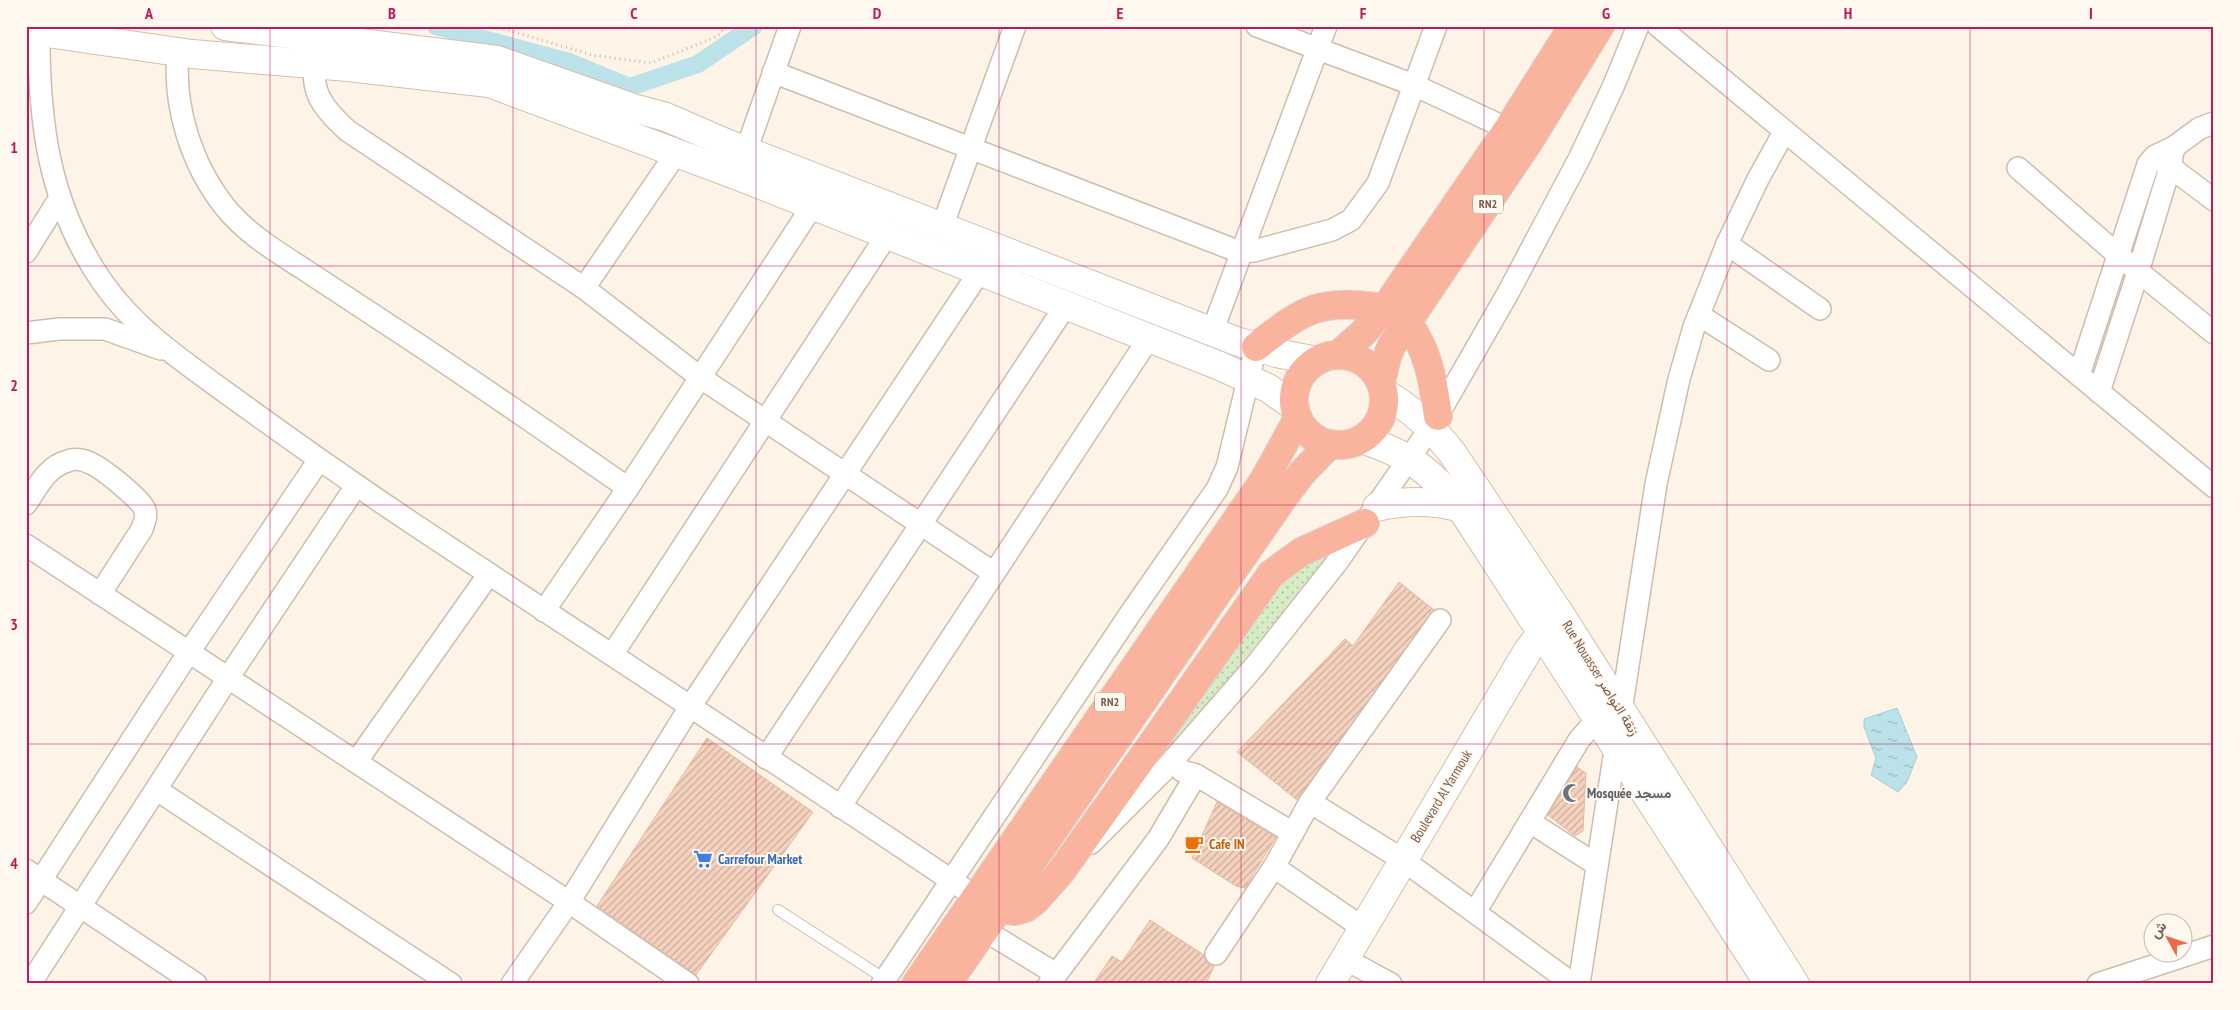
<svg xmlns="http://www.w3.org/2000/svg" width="2240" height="1010" font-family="'PT Sans Narrow',Vazirmatn,sans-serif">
  <defs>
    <pattern id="grass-dots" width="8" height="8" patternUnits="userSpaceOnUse" patternTransform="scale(1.25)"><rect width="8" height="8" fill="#d5ecc5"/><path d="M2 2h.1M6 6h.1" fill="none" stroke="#b2c2a2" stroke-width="1.8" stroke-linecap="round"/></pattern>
    <pattern id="water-ripples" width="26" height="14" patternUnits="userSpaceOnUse" patternTransform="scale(1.25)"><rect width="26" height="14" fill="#bae2e8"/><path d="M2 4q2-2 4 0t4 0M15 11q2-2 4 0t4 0" fill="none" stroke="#9cbabe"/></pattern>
    <pattern id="building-hatch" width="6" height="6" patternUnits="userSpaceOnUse" patternTransform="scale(1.25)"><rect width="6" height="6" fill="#f4d2be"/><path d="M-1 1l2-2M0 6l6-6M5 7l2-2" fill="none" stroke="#caad9c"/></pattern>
  </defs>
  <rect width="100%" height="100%" fill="#fdf4e7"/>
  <!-- grass -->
  <path fill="url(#grass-dots)" d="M1331 551 1329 558 1158 763H1153L1280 576Z"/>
  <!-- water -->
  <path fill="url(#water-ripples)" stroke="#a0d3db" d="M1897 708 1917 757 1907 782 1898 792 1871 775 1876 758 1864 727V719Z"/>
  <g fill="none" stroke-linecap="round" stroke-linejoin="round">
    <!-- canal -->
    <path stroke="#bae2e8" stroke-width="18" d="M436 26 569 62 630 87 698 64 754 26"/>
  </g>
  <!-- building -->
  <g fill="url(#building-hatch)" stroke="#e7b89d">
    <path d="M1399 582 1434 610 1297 800 1237 752 1345 639 1353 646Z"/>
    <path d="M707 738 813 812 696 975 597 906Z"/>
    <path d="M1577 767 1586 773 1583 831 1575 836 1548 815Z"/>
    <path d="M1217 802 1276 837 1245 888 1236 886 1192 858Z"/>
    <path d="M1150 920 1204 955 1209 964 1214 966 1206 984H1093L1112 956 1122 962Z"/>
  </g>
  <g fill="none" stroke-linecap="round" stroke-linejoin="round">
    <!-- lane casing -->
    <g stroke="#d0bcac" stroke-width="12">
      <path id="lane" d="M778 910 885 979"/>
    </g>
    <!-- street casing -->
    <g stroke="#d0bcac" stroke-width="24">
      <g id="street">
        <path d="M39 26C38 120 48 204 103 283 138 333 190 366 239 402 297 444 355 485 415 525 602 649 790 771 976 897"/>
        <path d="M1257 26 1414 85 1508 129"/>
        <path d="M1658 26 2214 487"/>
        <path d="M317 50C308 89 320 106 348 131L584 288 701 378 994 573"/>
        <path d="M178 52C173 106 191 164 225 207 246 233 274 250 302 268 329 286 357 304 384 322 467 376 547 432 628 488"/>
        <path d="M773 72 1240 252 1254 251 1332 230 1351 220 1378 183 1436 26"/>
        <path d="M746 151 790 26"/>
        <path d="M2161 160 2214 200"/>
        <path d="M2018 168 2118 255 2214 333"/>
        <path d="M942 227 1015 26"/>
        <path d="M1727 244 1820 309"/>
        <path d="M26 252 59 199"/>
        <path d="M584 288 677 152"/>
        <path d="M1699 315 1769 360"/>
        <path d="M1212 332 1326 26"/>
        <path d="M26 333 59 329H105L161 349"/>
        <path d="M2079 375 2148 164 2155 156 2174 147 2200 128 2214 123"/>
        <path d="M2099 392 2138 272 2170 167 2174 147"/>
        <path d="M26 504C37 488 47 466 68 461 75 458 84 460 90 463 101 467 142 500 145 510 147 517 144 523 142 529L100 594"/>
        <path d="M26 545 569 902 688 984"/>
        <path d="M544 611 628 488 813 205"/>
        <path d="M612 655 887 235"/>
        <path d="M766 758 1066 305"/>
        <path d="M356 762 489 574"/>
        <path d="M1182 771 1196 775 1293 833"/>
        <path d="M157 790 451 984"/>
        <path d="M1310 802 1403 860 1573 984"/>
        <path d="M840 807 1149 338"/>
        <path d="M1530 822 1597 865"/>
        <path d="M1091 843 1167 767 1255 666 1338 561 1431 427 1508 293 1580 157 1613 87 1638 26"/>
        <path d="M1274 867 1363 928"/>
        <path d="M26 870 196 984"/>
        <path d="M26 903 189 652 319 460"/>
        <path d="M1475 912 1579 740 1597 719 1611 712"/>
        <path d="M984 930 1056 974"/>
        <path d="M1216 954 1274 867 1310 802 1440 620"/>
        <path d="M1345 959 1391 984"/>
        <path d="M30 984 228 678 356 486"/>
        <path d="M512 984 569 902 690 707 980 271"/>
        <path d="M882 984 1130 614 1217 489 1227 467 1256 347"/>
        <path d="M1049 984 1158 839 1196 775"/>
        <path d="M1579 984 1656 484 1679 379 1694 327 1727 244 1758 179 1784 132"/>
        <path d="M2098 984 2214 946"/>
      </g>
    </g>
    <!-- secondary casing -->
    <g stroke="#d6beac" stroke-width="30">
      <g id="secondary">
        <path d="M225 26 497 60 633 108 666 117 726 143 1236 341 1276 353 1317 361"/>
        <path d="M26 30 192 54 348 67 489 83 738 176 1220 366 1268 388 1295 407"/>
        <path d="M1384 393C1412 409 1433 428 1453 454L1560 614 1795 984"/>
        <path d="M1362 439C1409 455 1429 469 1461 508L1769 984"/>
        <path d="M1377 507C1406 500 1432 500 1461 508"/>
        <path d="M1330 984 1527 652 1541 633 1554 620"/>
      </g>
    </g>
    <!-- highway casing -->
    <g stroke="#dcd4d0" stroke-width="30">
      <g id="highway">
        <path d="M1407 322C1429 351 1433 382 1438 416"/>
        <path d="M1256 347C1306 307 1319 299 1385 308"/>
        <path d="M1338 355 1363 333 1385 308 1508 129 1573 26"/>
        <circle cx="1339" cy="400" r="45"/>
        <path d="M1381 382 1387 357 1392 345 1530 140 1600 26"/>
        <path d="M998 909 1015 911 1026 908 1035 901 1060 873 1150 747 1271 574 1301 552 1365 523"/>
        <path d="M916 984 1264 480 1298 418"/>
        <path d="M947 984 1286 494 1302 473 1330 444"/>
      </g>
    </g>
    <!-- path -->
    <path stroke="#d9b5a0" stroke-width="3" stroke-dasharray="1 4" stroke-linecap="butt" d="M494 26 592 55 651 63 718 36 725 26"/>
    <!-- lane -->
    <use href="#lane" stroke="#fff" stroke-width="10"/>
    <!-- street -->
    <use href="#street" stroke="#fff" stroke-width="21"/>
    <!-- secondary -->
    <use href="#secondary" stroke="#fff" stroke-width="28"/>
    <!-- highway -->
    <use href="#highway" stroke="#fab39c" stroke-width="28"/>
  </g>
  <!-- grid -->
  <path fill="none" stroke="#c2185b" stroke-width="1" stroke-opacity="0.55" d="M270 26V984M513 26V984M756 26V984M999 26V984M1241 26V984M1484 26V984M1727 26V984M1970 26V984M26 266H2214M26 505H2214M26 744H2214"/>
  <!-- icons -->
  <defs>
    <g id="mosque-bare" transform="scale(1.5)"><path d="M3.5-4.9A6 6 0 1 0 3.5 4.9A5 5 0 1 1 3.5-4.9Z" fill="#6b7280" stroke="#fff8ef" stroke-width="2.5" paint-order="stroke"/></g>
    <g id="cafe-bare" transform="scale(1.5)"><path d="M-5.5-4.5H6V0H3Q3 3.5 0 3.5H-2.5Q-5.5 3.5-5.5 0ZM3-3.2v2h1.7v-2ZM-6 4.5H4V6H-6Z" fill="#e8710a" stroke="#fff8ef" stroke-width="2.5" paint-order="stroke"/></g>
    <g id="supermarket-bare" transform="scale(1.5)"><path d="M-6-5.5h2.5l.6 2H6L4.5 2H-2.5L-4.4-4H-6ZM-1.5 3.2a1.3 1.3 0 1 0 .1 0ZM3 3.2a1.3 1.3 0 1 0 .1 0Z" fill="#3f7fe0" stroke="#fff8ef" stroke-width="2.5" paint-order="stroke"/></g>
  </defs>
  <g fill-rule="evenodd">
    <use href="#mosque-bare" x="1572" y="793"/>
    <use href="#cafe-bare" x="1194" y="844"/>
    <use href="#supermarket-bare" x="703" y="859"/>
  </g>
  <g text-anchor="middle" stroke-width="4" stroke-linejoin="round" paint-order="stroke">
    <!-- shield labels -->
    <g fill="#fff8ef" stroke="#a1897c" stroke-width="1">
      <rect x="1473" y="194.5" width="30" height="19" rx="4"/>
      <rect x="1095" y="692.5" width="30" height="19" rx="4"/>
    </g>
    <g font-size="12" font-weight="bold" fill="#795a4a">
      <text x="1488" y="208">RN2</text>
      <text x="1110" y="706">RN2</text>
    </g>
    <!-- street labels -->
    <g font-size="14" fill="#795a4a" stroke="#fff8ef">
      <text transform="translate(1601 678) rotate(58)" y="5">Rue Nouasser زنقة النواصر</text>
      <text transform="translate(1441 796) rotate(-59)" y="5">Boulevard Al Yarmouk</text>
    </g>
    <!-- worship labels -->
    <g font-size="14" font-weight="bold" fill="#5b616d" stroke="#fff8ef" text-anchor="start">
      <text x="1587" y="798">Mosquée مسجد</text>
    </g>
    <!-- food labels -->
    <g font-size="14" font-weight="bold" fill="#c56008" stroke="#fff8ef" text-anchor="start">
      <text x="1209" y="849">Cafe IN</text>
    </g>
    <!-- shop labels -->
    <g font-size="14" font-weight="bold" fill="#366cbe" stroke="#fff8ef" text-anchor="start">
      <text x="718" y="864">Carrefour Market</text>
    </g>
  </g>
  <!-- border -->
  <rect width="2240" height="1010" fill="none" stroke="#fff8ef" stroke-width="55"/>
  <!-- north arrow -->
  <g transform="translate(2168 938) rotate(310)"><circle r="24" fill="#fff8ef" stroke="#c9b9ad"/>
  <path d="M0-4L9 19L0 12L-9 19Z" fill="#ec6948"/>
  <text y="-8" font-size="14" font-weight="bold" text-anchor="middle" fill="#795a4a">ش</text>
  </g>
  <rect x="28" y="28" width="2184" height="954" fill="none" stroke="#c2185b" stroke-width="2"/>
  <g font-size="16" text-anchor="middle" font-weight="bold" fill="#c2185b">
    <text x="149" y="19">A</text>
    <text x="392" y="19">B</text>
    <text x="634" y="19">C</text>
    <text x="877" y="19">D</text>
    <text x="1120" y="19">E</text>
    <text x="1363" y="19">F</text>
    <text x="1606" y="19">G</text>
    <text x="1848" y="19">H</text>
    <text x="2091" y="19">I</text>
    <text x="14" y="153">1</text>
    <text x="14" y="391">2</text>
    <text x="14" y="630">3</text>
    <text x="14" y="869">4</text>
  </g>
</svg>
